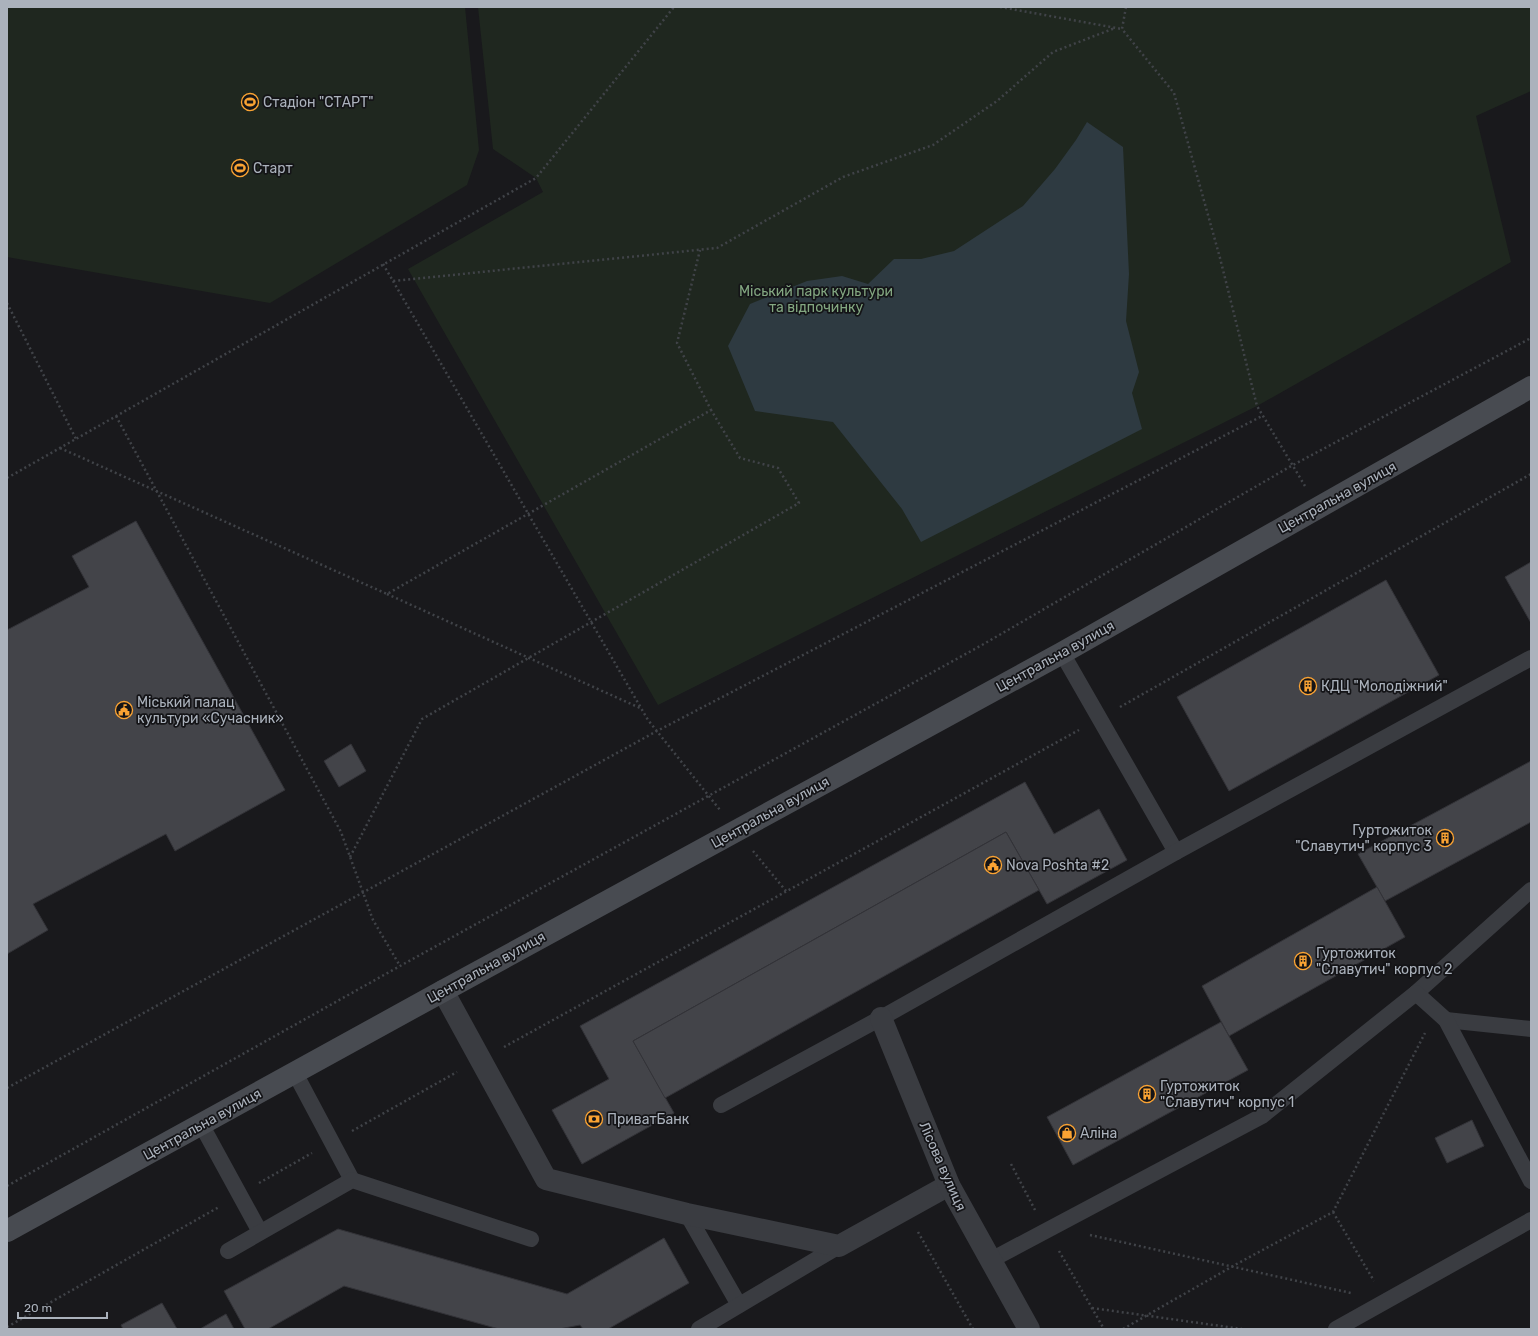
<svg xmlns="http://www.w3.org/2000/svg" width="1538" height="1336" font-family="Rubik,sans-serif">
  <rect width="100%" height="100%" fill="#19191c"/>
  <!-- green -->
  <g fill="#1f271f">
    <path d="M7 7H465L479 150 467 185 270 303 7 257Z"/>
    <path d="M478 7H1531V91L1476 116 1511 262 1257 406 658 705 408 269 543 192 536 178 493 149Z"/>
  </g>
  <!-- water -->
  <path fill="#2e3a41" d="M1087 122 1123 147 1129 274 1126 321 1139 372 1132 393 1142 429 921 542 902 509 833 422 755 411 728 346 750 304 807 281 842 276 868 284 894 259H921L954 251 1023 206 1055 169 1076 140Z"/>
  <!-- building -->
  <g fill="#434449" stroke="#333338">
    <path d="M136 521 285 790 175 851 166 834 33 904 48 930 7 954V630L89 587 72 556Z"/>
    <path d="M1531 562V623L1505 577Z"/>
    <path d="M1386 580 1439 675 1229 791 1177 697Z"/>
    <path d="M351 744 366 771 339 787 324 761Z"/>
    <path d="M1531 761V822L1385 901 1358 854Z"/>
    <path d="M1025 782 1054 834 1099 809 1127 860 1047 904 1006 832 633 1041 674 1113 582 1164 552 1110 609 1079 580 1026Z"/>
    <path d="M1006 832 1039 890 665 1098 633 1041Z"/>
    <path d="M1377 887 1405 937 1229 1036 1202 986Z"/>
    <path d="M1221 1022 1248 1070 1073 1165 1047 1117Z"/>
    <path d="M1472 1120 1484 1146 1447 1163 1435 1138Z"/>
    <path d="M338 1229 567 1294 664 1238 689 1283 608 1329H583L580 1325 559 1329H499L344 1286 268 1329H245L224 1291Z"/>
    <path d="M162 1303 177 1329H123L121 1325Z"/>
    <path d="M226 1314 234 1329H200Z"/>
  </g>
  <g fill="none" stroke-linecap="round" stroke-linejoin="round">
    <!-- path -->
    <g stroke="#404348" stroke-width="2.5" stroke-dasharray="2 3" stroke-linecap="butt">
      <path d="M1000 7 1122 29"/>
      <path d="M1126 7 1122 29 1174 93 1220 258 1257 406 1305 486"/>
      <path d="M383 264 393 281 717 248 843 177 933 145 997 101 1053 52 1115 28"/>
      <path d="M393 281 648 720 720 810"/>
      <path d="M7 303 76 439"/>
      <path d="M116 416 341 832 373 920 400 966"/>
      <path d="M60 448 387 594 711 410 677 343 700 250"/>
      <path d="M7 478 536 178 674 7"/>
      <path d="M387 594 640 708"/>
      <path d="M1120 707 1531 474"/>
      <path d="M753 851 786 891"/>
      <path d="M350 857 422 719 799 503 778 468 740 458 711 410"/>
      <path d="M504 1047 1079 730"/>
      <path d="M7 1088 657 731 1262 416"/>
      <path d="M352 1131 457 1072"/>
      <path d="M1011 1164 1035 1210"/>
      <path d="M259 1183 312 1153"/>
      <path d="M7 1186 400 966 982 645 1293 465 1531 338"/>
      <path d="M1333 1212 1374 1281"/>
      <path d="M918 1232 973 1329"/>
      <path d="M1090 1235 1351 1293"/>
      <path d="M1059 1251 1104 1329"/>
      <path d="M1092 1308 1242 1329"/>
      <path d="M7 1327 219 1207"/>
      <path d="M1123 1329 1233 1266 1333 1212 1425 1033"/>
    </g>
    <!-- lane -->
    <g stroke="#3a3c41" stroke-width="16">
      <path d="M1062 653 1176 852"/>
      <path d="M1416 993 1531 890"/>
      <path d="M1446 1020 1531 1029"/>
      <path d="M295 1073 352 1180"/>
      <path d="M721 1105 881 1018 1176 852 1531 658"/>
      <path d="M201 1124 260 1232"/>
      <path d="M687 1214 739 1305"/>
      <path d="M228 1251 352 1180 531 1239"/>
      <path d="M991 1260 1262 1116 1416 993 1446 1020 1531 1181"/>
      <path d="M699 1329 839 1246"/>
      <path d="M1336 1329 1531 1220"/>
    </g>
    <!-- street -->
    <g stroke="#3a3c41" stroke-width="22">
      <path d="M443 991 546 1179 687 1214 839 1246 949 1185"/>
      <path d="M881 1018 949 1185 1029 1329"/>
    </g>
    <!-- secondary -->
    <path stroke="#484b51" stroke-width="22" d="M7 1231 443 991 1062 653 1531 387"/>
  </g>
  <!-- icons -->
  <defs>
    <g id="stadium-ring" transform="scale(0.9)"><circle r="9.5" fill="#141417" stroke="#faa333" stroke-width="1.5"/><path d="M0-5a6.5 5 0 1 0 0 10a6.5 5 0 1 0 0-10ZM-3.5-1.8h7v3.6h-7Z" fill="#faa333"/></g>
    <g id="building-ring" transform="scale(0.9)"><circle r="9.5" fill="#141417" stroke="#faa333" stroke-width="1.5"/><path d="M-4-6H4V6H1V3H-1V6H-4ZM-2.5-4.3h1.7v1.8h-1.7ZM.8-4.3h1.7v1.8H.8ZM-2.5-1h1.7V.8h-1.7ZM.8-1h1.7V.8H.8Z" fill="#faa333"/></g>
    <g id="civic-ring" transform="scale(0.9)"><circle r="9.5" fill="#141417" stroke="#faa333" stroke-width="1.5"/><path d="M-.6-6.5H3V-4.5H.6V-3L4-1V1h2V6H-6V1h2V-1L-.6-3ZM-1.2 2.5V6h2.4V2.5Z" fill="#faa333"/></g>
    <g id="bank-ring" transform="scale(0.9)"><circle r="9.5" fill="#141417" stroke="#faa333" stroke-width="1.5"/><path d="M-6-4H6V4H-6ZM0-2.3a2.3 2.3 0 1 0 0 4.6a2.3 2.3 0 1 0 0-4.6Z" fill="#faa333"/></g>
    <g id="shop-ring" transform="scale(0.9)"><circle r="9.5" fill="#141417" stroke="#faa333" stroke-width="1.5"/><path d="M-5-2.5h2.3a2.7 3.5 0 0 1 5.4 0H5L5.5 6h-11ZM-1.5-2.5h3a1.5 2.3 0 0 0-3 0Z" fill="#faa333"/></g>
  </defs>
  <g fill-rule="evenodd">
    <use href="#stadium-ring" x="250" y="102"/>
    <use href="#stadium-ring" x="240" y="168"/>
    <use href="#building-ring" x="1308" y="686"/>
    <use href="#civic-ring" x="124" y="710"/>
    <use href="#building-ring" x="1445" y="838"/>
    <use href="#civic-ring" x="993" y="865"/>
    <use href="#building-ring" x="1303" y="961"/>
    <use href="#building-ring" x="1147" y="1094"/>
    <use href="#bank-ring" x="594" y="1119"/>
    <use href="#shop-ring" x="1067" y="1133"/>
  </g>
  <g text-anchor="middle" stroke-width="3.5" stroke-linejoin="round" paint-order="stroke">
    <!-- poi labels -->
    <g font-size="14" fill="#abb2bc" stroke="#141417" text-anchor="start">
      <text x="263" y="107">Стадіон "СТАРТ"</text>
      <text x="253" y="173">Старт</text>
      <text x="1321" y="691">КДЦ "Молодіжний"</text>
      <text x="137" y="707">Міський палац<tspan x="137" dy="16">культури «Сучасник»</tspan></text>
      <text x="1432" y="835" text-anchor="end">Гуртожиток<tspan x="1432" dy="16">"Славутич" корпус 3</tspan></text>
      <text x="1006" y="870">Nova Poshta #2</text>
      <text x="1316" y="958">Гуртожиток<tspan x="1316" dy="16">"Славутич" корпус 2</tspan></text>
      <text x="1160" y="1091">Гуртожиток<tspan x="1160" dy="16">"Славутич" корпус 1</tspan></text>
      <text x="607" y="1124">ПриватБанк</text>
      <text x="1080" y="1138">Аліна</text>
    </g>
    <!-- park labels -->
    <g font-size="14" fill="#83a781" stroke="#141417">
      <text x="816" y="296">Міський парк культури<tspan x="816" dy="16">та відпочинку</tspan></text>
    </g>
    <!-- street labels -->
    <g font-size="14" fill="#abb2bc" stroke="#141417">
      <text transform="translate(1337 497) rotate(-29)" y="5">Центральна вулиця</text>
      <text transform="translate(1055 656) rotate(-29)" y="5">Центральна вулиця</text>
      <text transform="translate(770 812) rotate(-29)" y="5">Центральна вулиця</text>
      <text transform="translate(486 967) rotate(-29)" y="5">Центральна вулиця</text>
      <text transform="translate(202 1124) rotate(-29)" y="5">Центральна вулиця</text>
      <text transform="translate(943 1166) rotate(66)" y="5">Лісова вулиця</text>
    </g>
  </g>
  <!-- border -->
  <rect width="1538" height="1336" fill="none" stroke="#abb2bc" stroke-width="16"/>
  <!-- scale -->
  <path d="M18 1312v6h89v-6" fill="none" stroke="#abb2bc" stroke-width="2"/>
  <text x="24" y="1312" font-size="12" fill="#abb2bc" stroke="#141417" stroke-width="3" paint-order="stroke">20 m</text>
</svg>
